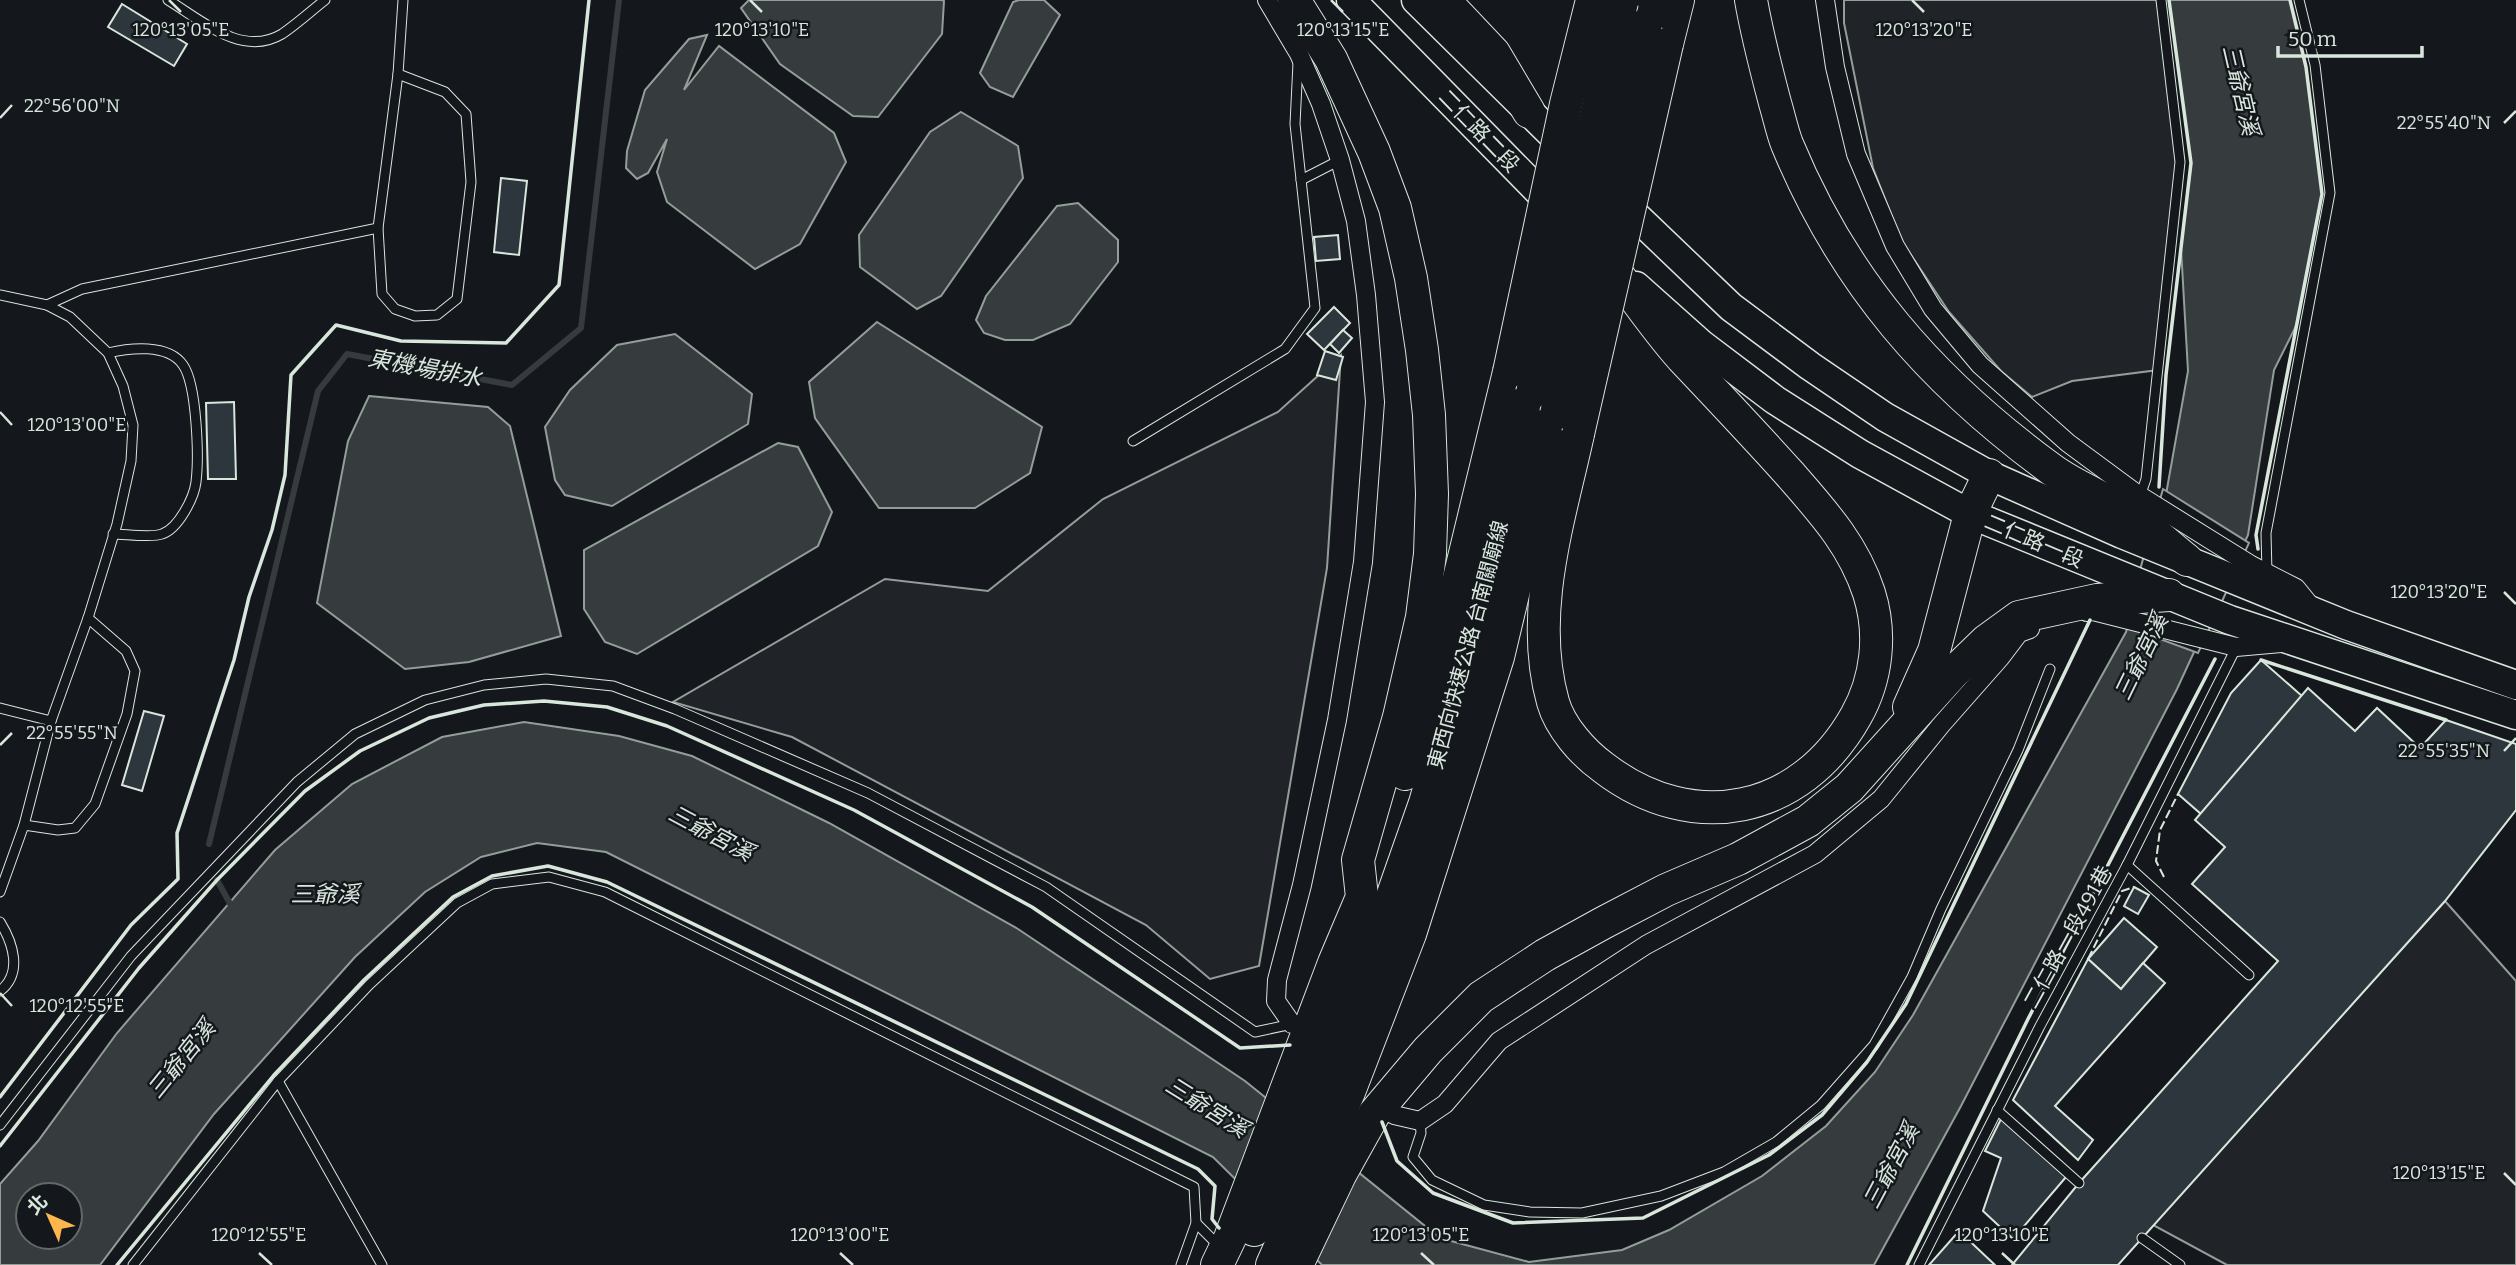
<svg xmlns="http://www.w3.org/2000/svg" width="2516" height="1265" font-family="Bitter,'Noto Sans TC',serif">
  <rect width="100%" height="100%" fill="#14181c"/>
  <!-- green -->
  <g fill="#202428" stroke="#939e99" stroke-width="2">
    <path d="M1844 0H2161L2180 162 2158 370 2072 381 2032 397 2001 371 1949 312 1901 240 1873 168 1844 23Z"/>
    <path d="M1341 355 1327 568 1259 966 1210 979 1146 925 792 737 673 702 885 579 988 591 1103 499 1278 412Z"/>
    <path d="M2445 901 2516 981V1265H2227L2153 1225Z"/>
  </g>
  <!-- water -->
  <g fill="#363b3e" stroke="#939e99" stroke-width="2" fill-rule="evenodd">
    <path d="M749 0H942L944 1 942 34 878 117 853 116 780 64 741 8Z"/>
    <path d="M1019 0H1044L1060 15 1013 97 990 87 980 73 1013 2Z"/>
    <path d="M2169 0H2290L2306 67 2322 194 2297 324 2274 370 2248 535 2177 689 1961 1106 1874 1265H1322L1213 1157 606 852 537 843 481 857 425 892 355 957 214 1114 100 1265H0V1184L38 1141 117 1033 275 850 352 784 442 737 524 722 619 736 692 756 829 823 1018 929 1245 1081 1440 1238 1529 1262 1622 1250 1669 1230 1762 1176 1826 1126 1875 1072 1913 1015 2126 632 2165 500 2188 371 2181 248 2191 163ZM28 1195H70V1237H28Z"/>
    <path d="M707 35 684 90 719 46 834 133 846 162 800 244 755 269 667 202 657 172 667 139 648 173 637 179 626 168 627 151 645 90 689 39Z"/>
    <path d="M961 112 1018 146 1023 178 941 296 917 309 860 267 859 235 930 132Z"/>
    <path d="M1078 203 1118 240V262L1070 324 1033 340H1005L984 333 976 320 986 296 1057 206Z"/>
    <path d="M877 322 1042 427 1030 473 975 508H879L815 418 809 382Z"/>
    <path d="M675 334 752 394 748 424 612 506 565 495 555 480 545 427 570 390 617 345Z"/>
    <path d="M369 396 488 407 510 426 561 636 469 662 405 669 317 603 348 441Z"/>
    <path d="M778 443 798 447 832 512 818 546 637 654 605 642 584 609V550Z"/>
  </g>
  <!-- pier -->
  <path fill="#14181c" stroke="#939e99" stroke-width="2" d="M2163 489 2249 543 2198 653 2124 626Z"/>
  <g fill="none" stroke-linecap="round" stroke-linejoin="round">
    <!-- stream -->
    <g stroke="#363b3e" stroke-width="6">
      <path d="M209 844 318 391 347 354 512 385 581 328 619 0"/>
      <path d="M217 880 233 909"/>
    </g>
  </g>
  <!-- building -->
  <g fill="#2c363c" stroke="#d8e6dc" stroke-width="2">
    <path d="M122 4 187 44 174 66 108 27Z"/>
    <path d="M501 178 527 181 519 255 494 252Z"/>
    <path d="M1338 235 1340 259 1316 261 1314 237Z"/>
    <path d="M1334 307 1350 323 1324 350 1307 334Z"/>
    <path d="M1343 330 1352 338 1339 353 1330 344Z"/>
    <path d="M1325 351 1343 357 1336 380 1317 375Z"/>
    <path d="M234 402 236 479H208L206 403Z"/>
    <path d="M2261 660 2302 696 2201 814 2178 794 2231 693Z"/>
    <path d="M2308 688 2355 731 2377 708 2420 748 2446 720 2516 744V810L2445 901 2118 1265H2012L2079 1183 2278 961 2192 884 2225 847 2195 820Z"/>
    <path d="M144 711 164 716 142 791 122 785Z"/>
    <path d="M2134 887 2149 895 2138 914 2124 906Z"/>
    <path d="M2124 918 2157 947 2121 989 2088 959Z"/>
    <path d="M2088 959 2121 989 2143 963 2165 983 2055 1106 2093 1140 2078 1160 2013 1100Z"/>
    <path d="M2001 1119 2066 1177 2013 1239 1983 1211 2001 1158 1985 1151Z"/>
    <path d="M1959 1231 1995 1265H1929Z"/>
  </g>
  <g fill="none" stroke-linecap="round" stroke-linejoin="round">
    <!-- lane casing -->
    <g stroke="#d8e6dc" stroke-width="11">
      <g id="lane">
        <path d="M168 0C201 20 242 58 282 34 297 24 311 11 325 0"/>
        <path d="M1301 180 1340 160"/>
        <path d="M378 228 382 294 395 309 415 316 437 315 457 299 471 182 466 114 445 92 398 74 403 0"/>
        <path d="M0 295 47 305 70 317 108 353 123 386 133 425 131 461 117 524 88 618 51 721 24 825 0 892"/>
        <path d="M47 305 82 289 378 228 398 74"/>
        <path d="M108 353C129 348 168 343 183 365 197 385 199 457 196 482 194 498 178 529 162 534 152 538 125 534 113 534"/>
        <path d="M1133 441 1285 349 1315 308 1295 124 1298 63"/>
        <path d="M2140 496 2146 479 2180 162 2161 0"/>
        <path d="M2267 573 2266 533 2330 193 2315 65 2299 0"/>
        <path d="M0 708 51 721"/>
        <path d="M24 825 58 830 75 828 95 804 127 714 135 671 126 651 88 618"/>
        <path d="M2127 865 2249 975"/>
        <path d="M0 922C13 943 23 973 0 991"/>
        <path d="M278 1081 382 1265"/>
        <path d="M1997 1110 2079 1183"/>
        <path d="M1420 1121 1421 1133 1413 1157 1432 1180 1484 1205 1530 1212 1582 1213 1661 1196 1724 1172 1776 1142 1821 1105 1874 1045 1912 977 1941 909 2018 750 2050 669"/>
        <path d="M0 1125 131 956 297 782 355 734 425 700 484 685 546 679 613 686 675 709 868 793 1046 887 1255 1032 1292 1024"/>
        <path d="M1196 1223 1214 1241"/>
        <path d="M2142 1238 2180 1265"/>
        <path d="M133 1265 278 1081 369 985 457 903 492 884 549 877 605 892 1194 1187 1196 1223 1181 1265"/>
        <path d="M1919 1265 2040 1026 2127 865 2237 646"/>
      </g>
    </g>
    <!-- street casing -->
    <g stroke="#d8e6dc" stroke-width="20">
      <g id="street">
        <path d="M1267 0 1299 54 1321 104 1340 160 1356 221 1366 295 1375 402 1363 562 1337 720 1302 885 1277 980 1276 1001 1292 1024"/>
        <path d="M1825 0 1835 67 1856 154 1895 246 1933 309 1980 365 2068 443 2137 494 2251 565 2296 588 2313 609"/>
        <path d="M2087 612 2093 611 2236 647 2281 643"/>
        <path d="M1394 1115 1420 1121 1445 1104 1499 1041 1646 945 1815 854 1881 799 1941 725 2000 658 2019 633 2030 629"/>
      </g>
    </g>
    <!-- primary casing -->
    <g stroke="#d8e6dc" stroke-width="31">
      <g id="primary">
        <path d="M1351 0 1559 212"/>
        <path d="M1416 0 1571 153"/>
        <path d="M1615 196 1731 307 1810 366 1885 417 1989 475 2122 534 2346 625 2516 685"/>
        <path d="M1636 286 1701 344 1775 400 1860 454 1970 514 2230 620 2516 715"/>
      </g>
    </g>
    <!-- highway casing -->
    <g stroke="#d8e6dc" stroke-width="34">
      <g id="highway">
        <path d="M1444 0 1494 53 1529 112"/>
        <path d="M1751 0C1757 35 1766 69 1775 103 1779 116 1782 131 1787 144 1844 282 1931 381 2051 469 2075 487 2104 497 2129 513 2149 527 2168 545 2187 560"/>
        <path d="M1646 24 1652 0"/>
        <path d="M1667 44 1678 0"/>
        <path d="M1578 434C1559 521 1528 613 1553 702 1560 727 1583 753 1604 768 1693 836 1801 814 1856 716 1877 679 1882 634 1869 593 1853 544 1822 511 1789 473 1754 434 1718 396 1682 358 1655 328 1632 293 1608 262"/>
        <path d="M1909 707 1934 651 1970 514 1989 475"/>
        <path d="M1405 774 1453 603 1509 372"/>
        <path d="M1254 1230 1326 1072 1385 917 1425 803 1477 624 1532 393"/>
        <path d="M1217 1265 1230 1238 1334 963 1362 897 1358 860 1399 717 1422 617 1430 554 1432 494 1429 415 1422 350 1411 278 1395 208 1374 152 1331 59 1294 0"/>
        <path d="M1272 1265 1349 1092 1410 934 1498 657 1556 414"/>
        <path d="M1297 1265 1340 1175 1374 1114 1428 1050 1481 997 1545 955 1603 923 1666 890 1738 859 1808 821 1849 788 1953 673 1986 641 2019 617 2097 600 2169 595"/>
      </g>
    </g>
    <!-- lane -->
    <use href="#lane" stroke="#14181c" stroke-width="9"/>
    <!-- street -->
    <use href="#street" stroke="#14181c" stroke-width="18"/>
    <!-- primary -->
    <use href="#primary" stroke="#14181c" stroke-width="28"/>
    <!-- highway -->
    <use href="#highway" stroke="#14181c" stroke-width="32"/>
    <!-- highway-bridge casing -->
    <g stroke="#d8e6dc" stroke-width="34" stroke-linecap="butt">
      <g id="highway-bridge">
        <path d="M1509 372 1566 104 1592 0"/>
        <path d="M1532 393 1622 2"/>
        <path d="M1556 414 1646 24"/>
        <path d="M1578 434 1667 44"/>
      </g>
    </g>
    <!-- highway-bridge -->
    <use href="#highway-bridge" stroke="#14181c" stroke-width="32"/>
    <!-- fence -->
    <g stroke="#d8e6dc" stroke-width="2" stroke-dasharray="9 3.5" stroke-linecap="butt">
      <path d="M2164 877 2156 861 2160 830 2178 794"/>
      <path d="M2088 959 2122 891 2134 887"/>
    </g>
    <!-- wall -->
    <g stroke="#d8e6dc" stroke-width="3.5">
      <path d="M2159 487 2166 375 2191 163 2169 0"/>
      <path d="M2258 549 2256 535 2322 194 2306 67 2290 0"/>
      <path d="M2261 660 2446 720"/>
      <path d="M0 1097 131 925 178 879 177 833 234 660 249 597 272 530 285 475 291 375 336 325 401 341 506 343 559 285 589 0"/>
      <path d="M1382 1122 1397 1161 1433 1193 1513 1223 1643 1218 1769 1155 1822 1115 1867 1062 1906 1004 2090 620"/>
      <path d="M0 1146 139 968 217 880 305 791 360 751 429 718 484 705 544 701 607 707 667 726 854 810 1032 907 1240 1048 1290 1045"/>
      <path d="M117 1265 274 1075 364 980 453 897 492 876 548 866 607 882 1198 1169 1215 1186 1212 1219 1219 1228"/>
      <path d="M1907 1265 2028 1019 2215 659"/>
    </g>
  </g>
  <!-- ticks -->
  <path fill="none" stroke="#d8e6dc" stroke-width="2.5" d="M169 0 181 12M750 0 762 12M1331 0 1343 12M1912 0 1924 12M0 118 12 105M2504 123 2516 111M0 412 12 425M2504 592 2516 604M0 745 12 733M2504 751 2516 738M0 993 12 1006M2504 1173 2516 1185M259 1253 272 1265M840 1253 853 1265M1421 1253 1434 1265M2002 1253 2015 1265"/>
  <g text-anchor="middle" stroke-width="5" stroke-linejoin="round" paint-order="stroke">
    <!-- street labels -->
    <g font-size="21" fill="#d8e6dc" stroke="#14181c">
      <text transform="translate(1479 131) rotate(46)" y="7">二仁路二段</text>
      <text transform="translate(2034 541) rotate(23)" y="7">二仁路一段</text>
      <text transform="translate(1468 645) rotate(-75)" y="7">東西向快速公路 台南關廟線</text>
      <text transform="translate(2068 937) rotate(-61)" y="7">二仁路一段491巷</text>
    </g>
    <!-- water labels -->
    <g font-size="23" font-style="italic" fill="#d8e6dc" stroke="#14181c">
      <text transform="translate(2241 90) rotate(77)" y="8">三爺宮溪</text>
      <text transform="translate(425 368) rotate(11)" y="8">東機場排水</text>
      <text transform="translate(2141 657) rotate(-64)" y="8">三爺宮溪</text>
      <text transform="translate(711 833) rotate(28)" y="8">三爺宮溪</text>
      <text x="325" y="902">三爺溪</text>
      <text transform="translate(181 1059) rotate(-51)" y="8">三爺宮溪</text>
      <text transform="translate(1207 1107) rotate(32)" y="8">三爺宮溪</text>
      <text transform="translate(1891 1166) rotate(-62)" y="8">三爺宮溪</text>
    </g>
  </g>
  <g font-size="18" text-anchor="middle" fill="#d8e6dc" stroke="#14181c" stroke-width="5" stroke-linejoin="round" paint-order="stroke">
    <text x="1924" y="36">120°13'20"E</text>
    <text x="181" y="36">120°13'05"E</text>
    <text x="762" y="36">120°13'10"E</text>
    <text x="1343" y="36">120°13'15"E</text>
    <text x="72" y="112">22°56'00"N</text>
    <text x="2444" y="129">22°55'40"N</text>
    <text x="77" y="431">120°13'00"E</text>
    <text x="2439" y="598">120°13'20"E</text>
    <text x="72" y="739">22°55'55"N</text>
    <text x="2444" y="757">22°55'35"N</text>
    <text x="77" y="1012">120°12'55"E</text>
    <text x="2439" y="1179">120°13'15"E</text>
    <text x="259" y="1241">120°12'55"E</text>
    <text x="840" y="1241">120°13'00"E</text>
    <text x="1421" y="1241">120°13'05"E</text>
    <text x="2002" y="1241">120°13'10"E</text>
  </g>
  <!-- north arrow -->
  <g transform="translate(49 1216) rotate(315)"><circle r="33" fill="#14181c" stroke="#626a69" stroke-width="2"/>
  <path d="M0-5L12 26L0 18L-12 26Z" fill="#ffb74d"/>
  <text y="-10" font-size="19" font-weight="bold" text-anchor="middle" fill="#d8e6dc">北</text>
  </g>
  <!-- scale -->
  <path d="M2278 46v10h144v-10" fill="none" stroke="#d8e6dc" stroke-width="3.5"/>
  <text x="2288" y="46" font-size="21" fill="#d8e6dc" stroke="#14181c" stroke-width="5" paint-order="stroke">50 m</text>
</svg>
